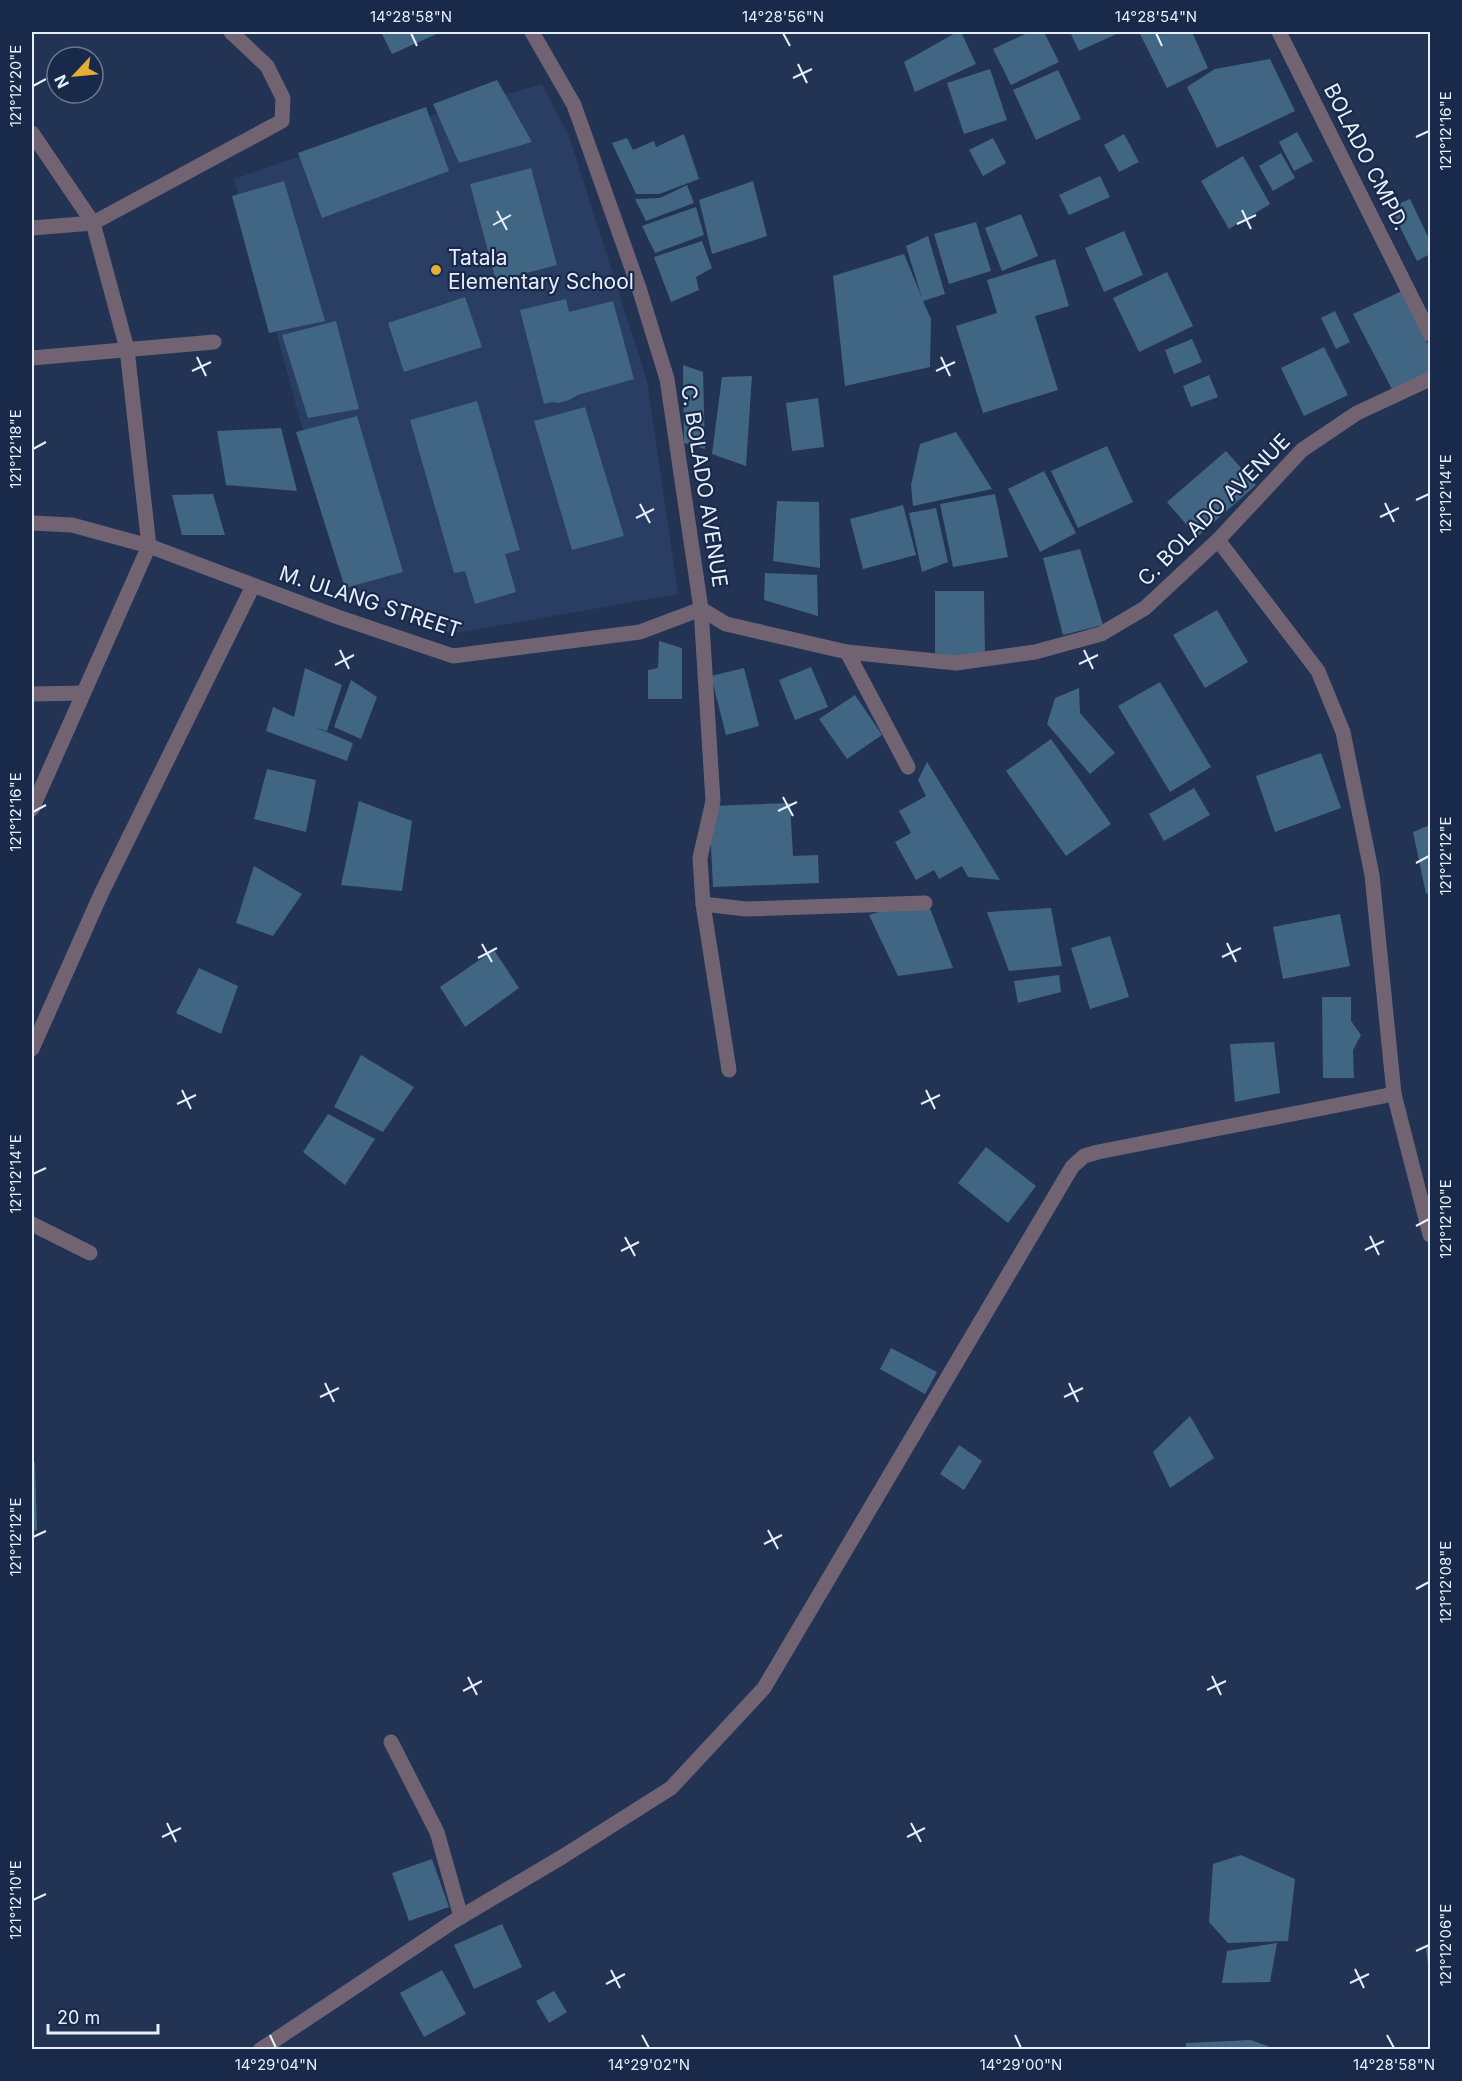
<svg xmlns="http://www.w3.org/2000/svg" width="1462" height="2081" font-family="Inter,sans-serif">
  <rect width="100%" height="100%" fill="#233354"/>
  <!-- built -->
  <path fill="#2a3d63" d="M542 84 569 136 647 381 678 594 451 634 348 594 234 179 356 137Z"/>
  <!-- building -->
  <g fill="#416683">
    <path d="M381 32H441L392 54Z"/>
    <path d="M957 32H961L976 64 915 92 904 62Z"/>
    <path d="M1029 32H1044L1059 62 1011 85 993 49Z"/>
    <path d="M1070 32H1121L1079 51Z"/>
    <path d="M1145 32H1192L1208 68 1167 88 1140 34Z"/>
    <path d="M1270 59 1295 111 1217 148 1187 87 1215 69Z"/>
    <path d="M990 69 1007 120 964 134 947 83Z"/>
    <path d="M1058 70 1081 119 1036 140 1013 90Z"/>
    <path d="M497 80 532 142 459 163 433 104Z"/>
    <path d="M426 107 449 171 322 218 298 153Z"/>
    <path d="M1297 132 1313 161 1294 171 1279 142Z"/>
    <path d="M684 134 699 179 659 194H636L612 143 627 138 633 150 654 141 656 147Z"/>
    <path d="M1124 134 1139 162 1119 172 1104 145Z"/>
    <path d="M993 138 1006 163 983 176 969 150Z"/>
    <path d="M1281 153 1295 178 1273 191 1259 166Z"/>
    <path d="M1243 156 1270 204 1229 229 1201 181Z"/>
    <path d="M531 168 557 265 496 281 470 184Z"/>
    <path d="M1100 176 1110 197 1069 215 1059 195Z"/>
    <path d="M284 181 325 321 269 333 232 196Z"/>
    <path d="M753 181 767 236 712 254 699 200Z"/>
    <path d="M687 185 694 203 646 221 635 199 660 198Z"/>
    <path d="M1410 199 1430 241V254L1417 261 1390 207Z"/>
    <path d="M696 207 704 235 655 253 642 226Z"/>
    <path d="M1021 214 1038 256 1002 271 985 228Z"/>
    <path d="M976 222 991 271 949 284 934 234Z"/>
    <path d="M1124 231 1143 275 1104 292 1085 248Z"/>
    <path d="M928 236 945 294 923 301 931 319 930 367 845 386 833 276 904 254 922 298 906 246Z"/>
    <path d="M702 241 712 268 696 277 699 290 671 302 654 257Z"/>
    <path d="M1055 259 1069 306 1035 316 1058 390 983 413 956 326 997 313 987 280Z"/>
    <path d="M1167 272 1193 326 1139 352 1113 298Z"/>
    <path d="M1402 291 1430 348V377L1395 395 1353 314Z"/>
    <path d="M465 297 482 347 404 372 388 323Z"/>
    <path d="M566 299 569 312 613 301 634 379 578 395 569 400 559 403 552 402 544 404 520 310Z"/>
    <path d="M1335 311 1350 342 1336 349 1321 318Z"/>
    <path d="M336 321 359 409 308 418 282 335Z"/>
    <path d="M1192 339 1202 362 1174 374 1165 350Z"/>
    <path d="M1324 347 1348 395 1304 416 1281 368Z"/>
    <path d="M683 365 703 372 705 449 684 443Z"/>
    <path d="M1209 375 1218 397 1191 407 1183 386Z"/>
    <path d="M752 376 746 466 712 454 722 377Z"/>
    <path d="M818 398 824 447 792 451 786 403Z"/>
    <path d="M477 401 520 550 505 554 516 592 475 604 465 571 454 573 410 420Z"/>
    <path d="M585 407 624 536 572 550 534 421Z"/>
    <path d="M357 416 403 572 345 588 296 432Z"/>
    <path d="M281 428 297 491 226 485 217 431Z"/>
    <path d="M956 432 992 489 913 506 911 485 920 444Z"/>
    <path d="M1107 446 1133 502 1078 528 1051 471Z"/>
    <path d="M1226 451 1256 485 1197 537 1167 502Z"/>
    <path d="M1044 471 1076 533 1040 552 1008 489Z"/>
    <path d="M213 494 225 535H182L172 495Z"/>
    <path d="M995 494 1008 557 953 567 940 504Z"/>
    <path d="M777 501 819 502 820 568 773 561Z"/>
    <path d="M903 505 916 555 863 569 850 519Z"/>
    <path d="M936 508 948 562 922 572 909 513Z"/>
    <path d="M1080 549 1103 625 1063 635 1043 558Z"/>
    <path d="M765 573 817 575 818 616 764 600Z"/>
    <path d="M935 591H984L985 658H935Z"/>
    <path d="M1217 610 1248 662 1205 688 1173 635Z"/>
    <path d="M659 641 682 648V699H648V670L658 668Z"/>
    <path d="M811 667 828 707 795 720 779 680Z"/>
    <path d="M305 668 342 685 327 731 315 727 353 743 347 761 266 731 273 707 294 717Z"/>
    <path d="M744 668 759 726 726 735 711 676Z"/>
    <path d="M351 680 377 697 361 739 334 727Z"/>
    <path d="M1160 682 1211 767 1170 792 1118 706Z"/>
    <path d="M1079 688 1080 713 1115 753 1090 774 1047 724 1055 698Z"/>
    <path d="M855 695 882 735 847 759 819 719Z"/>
    <path d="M1051 739 1111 824 1066 856 1006 771Z"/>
    <path d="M1321 753 1341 808 1275 832 1256 776Z"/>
    <path d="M927 762 1000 880 968 877 962 866 939 879 934 870 916 880 895 842 911 833 899 811 926 796 918 780Z"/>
    <path d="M267 769 316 780 306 832 254 819Z"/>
    <path d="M1194 788 1210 815 1164 841 1149 814Z"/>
    <path d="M359 801 412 821 402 891 341 885Z"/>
    <path d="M790 803 793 856 818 855 819 883 713 887 709 806Z"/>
    <path d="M1430 825V892L1426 894 1413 832Z"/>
    <path d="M254 866 302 894 273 936 236 923Z"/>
    <path d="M926 898 953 968 898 976 869 915Z"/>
    <path d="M1051 908 1062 966 1009 971 987 912Z"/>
    <path d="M1340 914 1350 966 1283 979 1273 927Z"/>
    <path d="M1110 936 1129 997 1090 1009 1071 948Z"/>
    <path d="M494 950 519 988 465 1027 440 987Z"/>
    <path d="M199 968 238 986 221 1034 176 1013Z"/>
    <path d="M1059 975 1061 992 1018 1003 1014 981Z"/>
    <path d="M1322 997H1351V1021L1361 1035 1353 1050 1354 1078H1323Z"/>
    <path d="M1274 1042 1280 1093 1235 1102 1230 1044Z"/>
    <path d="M361 1055 414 1087 383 1132 334 1107Z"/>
    <path d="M328 1114 375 1139 345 1185 303 1152Z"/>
    <path d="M986 1147 1036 1186 1008 1223 958 1183Z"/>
    <path d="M891 1348 937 1372 925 1394 880 1369Z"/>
    <path d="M1190 1416 1214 1458 1170 1488 1153 1452Z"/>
    <path d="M959 1445 982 1461 964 1490 940 1474Z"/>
    <path d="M32 1462H35L37 1530 32 1531Z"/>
    <path d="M1241 1855 1295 1879 1288 1941 1228 1943 1209 1922 1213 1864Z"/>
    <path d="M432 1859 449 1907 409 1921 392 1873Z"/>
    <path d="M502 1924 522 1967 474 1989 454 1945Z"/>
    <path d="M1277 1943 1270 1982 1222 1983 1227 1951Z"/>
    <path d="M1430 1946V1973H1429L1426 1948Z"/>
    <path d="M442 1970 466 2014 424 2037 400 1993Z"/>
    <path d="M554 1991 567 2012 549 2023 536 2001Z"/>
    <path d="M1251 2040 1278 2050H1185L1186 2043Z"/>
  </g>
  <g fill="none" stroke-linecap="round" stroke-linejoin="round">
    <!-- minor -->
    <g stroke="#716372" stroke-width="15">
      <path d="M532 32 574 105 639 288 667 379 701 609 713 801 700 858 703 904 729 1070"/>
      <path d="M1279 32 1430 334"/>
      <path d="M32 133 93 223 127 349 149 546 32 809"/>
      <path d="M32 228 93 223 282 121 283 98 267 66 231 32"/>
      <path d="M32 358 214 342"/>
      <path d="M32 523 72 525 149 546 338 617 453 656 640 632 701 609"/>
      <path d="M1218 540 1318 671 1343 732 1372 875 1394 1094 1430 1235"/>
      <path d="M701 609 726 624 847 652 956 663 1035 652 1101 634 1145 608 1218 540 1302 450 1357 413 1430 379"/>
      <path d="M847 652 908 767"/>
      <path d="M32 694 83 693"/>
      <path d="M703 904 746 909 925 903"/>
      <path d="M32 1049 101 894 253 586"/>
      <path d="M32 1224 90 1253"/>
      <path d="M391 1742 437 1832 461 1917"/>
      <path d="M260 2050 454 1921 562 1857 671 1788 764 1688 1072 1167 1084 1156 1098 1152 1394 1094"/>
    </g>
  </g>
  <!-- ticks -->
  <path fill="none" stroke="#e7eefb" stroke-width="2" d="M411 33 417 46M783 33 790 46M1156 33 1162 46M798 64 807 83M793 78 812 69M33 86 46 79M1416 137 1429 131M1242 210 1251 229M497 211 507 230M1237 224 1256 215M493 225 511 215M197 357 206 376M941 357 950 376M192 371 211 362M936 371 955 362M33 449 46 442M1416 500 1429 494M1385 503 1394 522M640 504 650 523M1380 517 1399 508M636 518 654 509M340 650 349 669M1084 650 1093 669M1079 664 1098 655M335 665 354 655M783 797 793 816M778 811 797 802M33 812 46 805M1416 863 1429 856M1227 943 1236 962M482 944 492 962M1222 957 1241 948M478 958 497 948M182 1090 191 1109M926 1090 935 1109M177 1104 196 1095M921 1104 940 1095M33 1174 46 1168M1416 1226 1429 1219M1370 1236 1379 1255M625 1237 635 1256M1365 1250 1384 1241M621 1251 639 1242M325 1383 334 1402M1069 1383 1078 1402M320 1397 339 1388M1064 1397 1083 1388M768 1530 778 1549M33 1537 46 1531M764 1544 782 1535M1416 1589 1429 1582M1212 1676 1221 1695M468 1677 477 1695M1207 1690 1226 1681M463 1691 482 1681M167 1823 176 1842M911 1823 921 1842M162 1837 181 1828M907 1837 925 1828M33 1900 46 1894M1416 1951 1429 1945M1355 1969 1364 1988M611 1970 620 1988M1350 1983 1369 1974M606 1984 625 1974M270 2035 276 2048M642 2035 649 2048M1015 2035 1021 2048M1387 2035 1394 2048"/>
  <!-- markers -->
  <circle fill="#e3ae35" stroke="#192949" stroke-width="2" cx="436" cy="270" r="6"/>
  <g text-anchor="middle" stroke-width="4.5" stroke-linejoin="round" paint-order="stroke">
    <!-- street labels -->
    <g font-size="21" fill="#e7eefb" stroke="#192949">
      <text transform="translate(1366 157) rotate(63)" y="7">BOLADO CMPD.</text>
      <text transform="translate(704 486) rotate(81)" y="7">C. BOLADO AVENUE</text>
      <text transform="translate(1214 510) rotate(-45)" y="7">C. BOLADO AVENUE</text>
      <text transform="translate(370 602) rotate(18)" y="7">M. ULANG STREET</text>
    </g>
    <!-- poi labels -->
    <g font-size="21" fill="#e7eefb" stroke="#192949" text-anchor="start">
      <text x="448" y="265">Tatala<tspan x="448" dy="24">Elementary School</tspan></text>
    </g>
  </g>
  <!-- border -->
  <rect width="1462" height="2081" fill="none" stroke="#192949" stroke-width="66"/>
  <!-- north arrow -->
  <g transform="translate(75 75) rotate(244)"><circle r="28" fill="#192949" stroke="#6b7890" stroke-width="1.5"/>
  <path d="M0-4.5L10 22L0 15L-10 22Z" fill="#e3ae35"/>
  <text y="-9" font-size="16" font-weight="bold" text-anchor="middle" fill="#e7eefb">N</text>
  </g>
  <!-- scale -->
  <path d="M48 2024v9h110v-9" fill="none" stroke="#e7eefb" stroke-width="3"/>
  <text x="57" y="2024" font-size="18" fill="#e7eefb" stroke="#192949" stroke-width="4.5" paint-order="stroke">20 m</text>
  <rect x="33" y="33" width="1396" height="2015" fill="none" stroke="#e7eefb" stroke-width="2"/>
  <g font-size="15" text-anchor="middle" fill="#e7eefb">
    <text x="411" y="22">14°28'58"N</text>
    <text x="783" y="22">14°28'56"N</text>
    <text x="1156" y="22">14°28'54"N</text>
    <text transform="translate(16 86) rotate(-90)" y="5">121°12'20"E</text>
    <text transform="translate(1446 131) rotate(-90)" y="5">121°12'16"E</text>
    <text transform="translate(16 449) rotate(-90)" y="5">121°12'18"E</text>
    <text transform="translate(1446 494) rotate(-90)" y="5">121°12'14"E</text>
    <text transform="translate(16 812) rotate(-90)" y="5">121°12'16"E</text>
    <text transform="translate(1446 856) rotate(-90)" y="5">121°12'12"E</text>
    <text transform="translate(16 1174) rotate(-90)" y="5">121°12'14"E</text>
    <text transform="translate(1446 1219) rotate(-90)" y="5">121°12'10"E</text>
    <text transform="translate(16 1537) rotate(-90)" y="5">121°12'12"E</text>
    <text transform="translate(1446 1582) rotate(-90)" y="5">121°12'08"E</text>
    <text transform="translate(16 1900) rotate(-90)" y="5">121°12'10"E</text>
    <text transform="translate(1446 1945) rotate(-90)" y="5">121°12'06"E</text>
    <text x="276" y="2070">14°29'04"N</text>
    <text x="649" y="2070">14°29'02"N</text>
    <text x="1021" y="2070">14°29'00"N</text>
    <text x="1394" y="2070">14°28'58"N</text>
  </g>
</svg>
